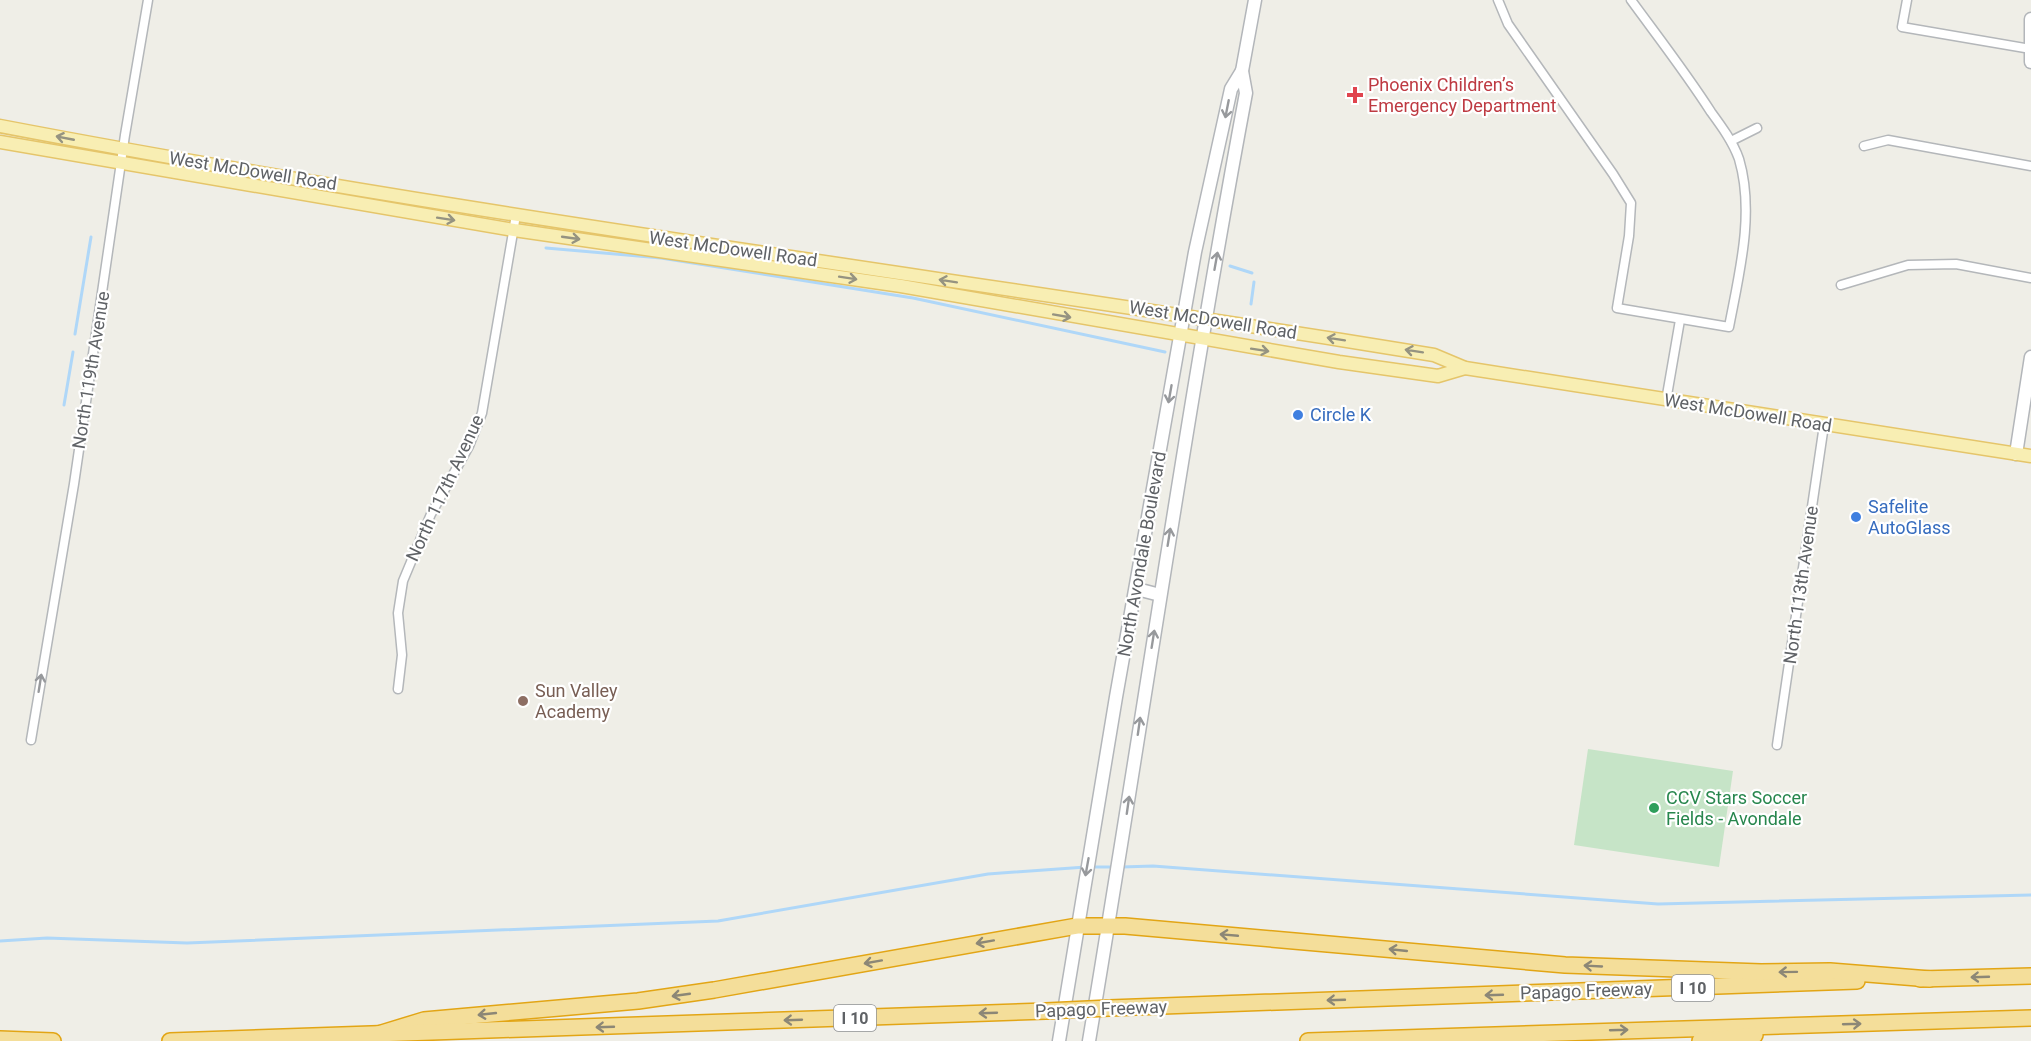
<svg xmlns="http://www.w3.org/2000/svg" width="2031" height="1041" font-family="Roboto,sans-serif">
  <rect width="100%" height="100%" fill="#efeee7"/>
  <!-- green -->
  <path fill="#c6e4c7" d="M1588 749 1733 771 1719 867 1574 845Z"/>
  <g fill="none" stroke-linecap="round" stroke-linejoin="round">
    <!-- stream -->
    <g stroke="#afd7f8" stroke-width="3">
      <path d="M546 248 661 258 913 298 1165 352"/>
      <path d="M1230 266 1252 273"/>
      <path d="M1251 304 1254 282"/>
      <path d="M75 334 91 237"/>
      <path d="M64 405 73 352"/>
      <path d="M1092 867H1113"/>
      <path d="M1122 867 1153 866 1658 904 2031 895"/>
      <path d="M0 941 47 938 187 943 718 921 988 874 1086 867"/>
    </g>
    <!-- street casing -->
    <g stroke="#b4b7ba" stroke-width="11">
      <g id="street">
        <path d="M1498 0 1508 24 1613 174 1631 203 1629 236 1617 308 1729 327C1739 274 1755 213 1739 159 1733 142 1722 127 1711 112 1686 73 1658 37 1631 0"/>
        <path d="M1907 0 1902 27 2031 49"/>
        <path d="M1731 141 1757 128"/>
        <path d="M1864 146 1888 140 2031 166"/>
        <path d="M1841 285 1908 265 1956 264 2031 278"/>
        <path d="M1666 401 1680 320"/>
        <path d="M398 689 402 655 398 613 403 581 431 514 469 446 482 413 516 215"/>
        <path d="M31 740 74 484 125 135 148 0"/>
        <path d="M1777 745 1824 425"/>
      </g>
    </g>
    <!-- secondary casing -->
    <g stroke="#b3b6ba" stroke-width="15">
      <g id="secondary">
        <path d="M2031 19V62"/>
        <path d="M2016 454 2031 357"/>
        <path d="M1137 589 1160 595"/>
        <path d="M1059 1041 1116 697 1195 252 1231 89 1242 71"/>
        <path d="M1089 1041C1142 725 1187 408 1246 93L1242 71 1255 0"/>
      </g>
    </g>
    <!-- primary casing -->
    <g stroke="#e5c56a" stroke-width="15">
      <g id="primary">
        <path d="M0 126C445 211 894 270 1341 340L1434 355 1465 368 2031 456"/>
        <path d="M0 142 514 230 901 286 1339 362 1438 376 1465 368"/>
      </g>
    </g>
    <!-- highway casing -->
    <g stroke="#e2a515" stroke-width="18">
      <g id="highway">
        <path d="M1920 979 2031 976"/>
        <path d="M1109 1008 1857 981"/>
        <path d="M375 1035 424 1020 638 1001 714 990 1077 926H1125L1565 965 1761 972 1830 971 1930 979"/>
        <path d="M0 1039 53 1041"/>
        <path d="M170 1041 1046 1011"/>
        <path d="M1308 1041 2031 1018"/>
        <path d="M1700 1041 1755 1035"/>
      </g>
    </g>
    <!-- street -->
    <use href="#street" stroke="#fff" stroke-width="8"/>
    <!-- secondary -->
    <use href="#secondary" stroke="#fff" stroke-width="12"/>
    <!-- primary -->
    <use href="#primary" stroke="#f8eeb3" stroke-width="12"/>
    <!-- highway -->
    <use href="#highway" stroke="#f4de9a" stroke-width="15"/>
    <!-- highway-bridge casing -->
    <g stroke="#e2a515" stroke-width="18" stroke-linecap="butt">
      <path id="highway-bridge" d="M1046 1011 1109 1008"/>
    </g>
    <!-- highway-bridge -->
    <use href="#highway-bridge" stroke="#f4de9a" stroke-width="15"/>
  </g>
  <!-- one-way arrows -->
  <defs><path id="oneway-shaft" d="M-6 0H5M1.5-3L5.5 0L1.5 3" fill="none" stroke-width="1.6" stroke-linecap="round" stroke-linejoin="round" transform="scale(1.5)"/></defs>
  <g stroke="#97999c">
    <use href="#oneway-shaft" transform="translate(1227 109) rotate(101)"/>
    <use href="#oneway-shaft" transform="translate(1216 261) rotate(-80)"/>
    <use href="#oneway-shaft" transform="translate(1170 394) rotate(100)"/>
    <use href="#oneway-shaft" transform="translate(1169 537) rotate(-81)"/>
    <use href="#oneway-shaft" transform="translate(1153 639) rotate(-81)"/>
    <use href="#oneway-shaft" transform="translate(40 683) rotate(-81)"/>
    <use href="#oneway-shaft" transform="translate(1139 726) rotate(-82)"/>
    <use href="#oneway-shaft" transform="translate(1128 805) rotate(-82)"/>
    <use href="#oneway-shaft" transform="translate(1087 867) rotate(100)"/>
  </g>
  <g stroke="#959381">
    <use href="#oneway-shaft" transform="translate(65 138) rotate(-169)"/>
    <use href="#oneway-shaft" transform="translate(446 219) rotate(9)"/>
    <use href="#oneway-shaft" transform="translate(571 238) rotate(8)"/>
    <use href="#oneway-shaft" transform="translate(848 278) rotate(9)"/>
    <use href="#oneway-shaft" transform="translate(948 281) rotate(-171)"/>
    <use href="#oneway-shaft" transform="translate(1062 316) rotate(10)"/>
    <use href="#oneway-shaft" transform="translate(1336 339) rotate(-171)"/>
    <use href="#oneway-shaft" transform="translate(1260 350) rotate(9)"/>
    <use href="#oneway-shaft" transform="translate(1414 351) rotate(-171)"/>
  </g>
  <g stroke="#8c8776">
    <use href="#oneway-shaft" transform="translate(1229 935) rotate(-175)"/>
    <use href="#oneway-shaft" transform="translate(985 942) rotate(170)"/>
    <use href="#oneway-shaft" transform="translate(1398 950) rotate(-174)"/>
    <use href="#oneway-shaft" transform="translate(873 962) rotate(170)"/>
    <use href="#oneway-shaft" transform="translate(1593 966) rotate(-177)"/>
    <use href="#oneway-shaft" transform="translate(1788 972) rotate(179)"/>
    <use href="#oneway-shaft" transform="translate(1980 977) rotate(178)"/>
    <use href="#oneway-shaft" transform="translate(681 995) rotate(172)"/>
    <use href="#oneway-shaft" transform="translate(1494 995) rotate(178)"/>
    <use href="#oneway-shaft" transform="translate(1336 1000) rotate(178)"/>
    <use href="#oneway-shaft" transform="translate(988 1013) rotate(178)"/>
    <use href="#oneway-shaft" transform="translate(487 1014) rotate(174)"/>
    <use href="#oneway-shaft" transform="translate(793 1020) rotate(178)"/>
    <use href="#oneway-shaft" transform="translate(1852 1024) rotate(-2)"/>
    <use href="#oneway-shaft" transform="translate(605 1027) rotate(178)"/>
    <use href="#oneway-shaft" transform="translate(1619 1030) rotate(-2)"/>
  </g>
  <!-- markers -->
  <path fill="#e0444e" stroke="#fff" stroke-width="2" d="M1352 86h6v6h6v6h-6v6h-6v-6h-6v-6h6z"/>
  <g fill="#3f7fe0" stroke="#fff" stroke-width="2">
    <circle cx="1298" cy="415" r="6"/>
    <circle cx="1856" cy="517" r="6"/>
  </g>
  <circle fill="#8d6e63" stroke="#fff" stroke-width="2" cx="523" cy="701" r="6"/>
  <circle fill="#2e9e5b" stroke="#fff" stroke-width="2" cx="1654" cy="808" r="6"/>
  <g text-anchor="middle" stroke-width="4.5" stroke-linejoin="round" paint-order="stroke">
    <!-- shield labels -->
    <g fill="#fff" stroke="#8f9194" stroke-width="1.5">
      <rect x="1672" y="975" width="42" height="26" rx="4.5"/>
      <rect x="834" y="1005" width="42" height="26" rx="4.5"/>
    </g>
    <g font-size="16" font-weight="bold" fill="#5f6266">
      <text x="1693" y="994">I 10</text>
      <text x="855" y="1024">I 10</text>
    </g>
    <!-- health labels -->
    <g font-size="18" fill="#be3a42" stroke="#fff" text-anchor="start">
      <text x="1368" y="91">Phoenix Children’s<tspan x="1368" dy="21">Emergency Department</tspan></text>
    </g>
    <!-- street labels -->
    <g font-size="18" fill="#5f6266" stroke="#fff">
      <text transform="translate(253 171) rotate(9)" y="6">West McDowell Road</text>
      <text transform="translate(733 249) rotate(8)" y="6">West McDowell Road</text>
      <text transform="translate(1213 320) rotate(9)" y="6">West McDowell Road</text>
      <text transform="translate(91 370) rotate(-81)" y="6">North 119th Avenue</text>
      <text transform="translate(1748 413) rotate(9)" y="6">West McDowell Road</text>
      <text transform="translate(445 488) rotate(-65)" y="6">North 117th Avenue</text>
      <text transform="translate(1142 554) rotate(-80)" y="6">North Avondale Boulevard</text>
      <text transform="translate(1801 585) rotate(-82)" y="6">North 113th Avenue</text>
      <text transform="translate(1586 991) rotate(-2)" y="6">Papago Freeway</text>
      <text transform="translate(1101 1009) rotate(-2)" y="6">Papago Freeway</text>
    </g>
    <!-- shop labels -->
    <g font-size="18" fill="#366cbe" stroke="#fff" text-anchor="start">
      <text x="1310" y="421">Circle K</text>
      <text x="1868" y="513">Safelite<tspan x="1868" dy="21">AutoGlass</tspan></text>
    </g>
    <!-- education labels -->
    <g font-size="18" fill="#785e54" stroke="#fff" text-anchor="start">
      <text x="535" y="697">Sun Valley<tspan x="535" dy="21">Academy</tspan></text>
    </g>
    <!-- leisure labels -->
    <g font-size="18" fill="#27864d" stroke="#fff" text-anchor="start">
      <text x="1666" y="804">CCV Stars Soccer<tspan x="1666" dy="21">Fields - Avondale</tspan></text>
    </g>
  </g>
</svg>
